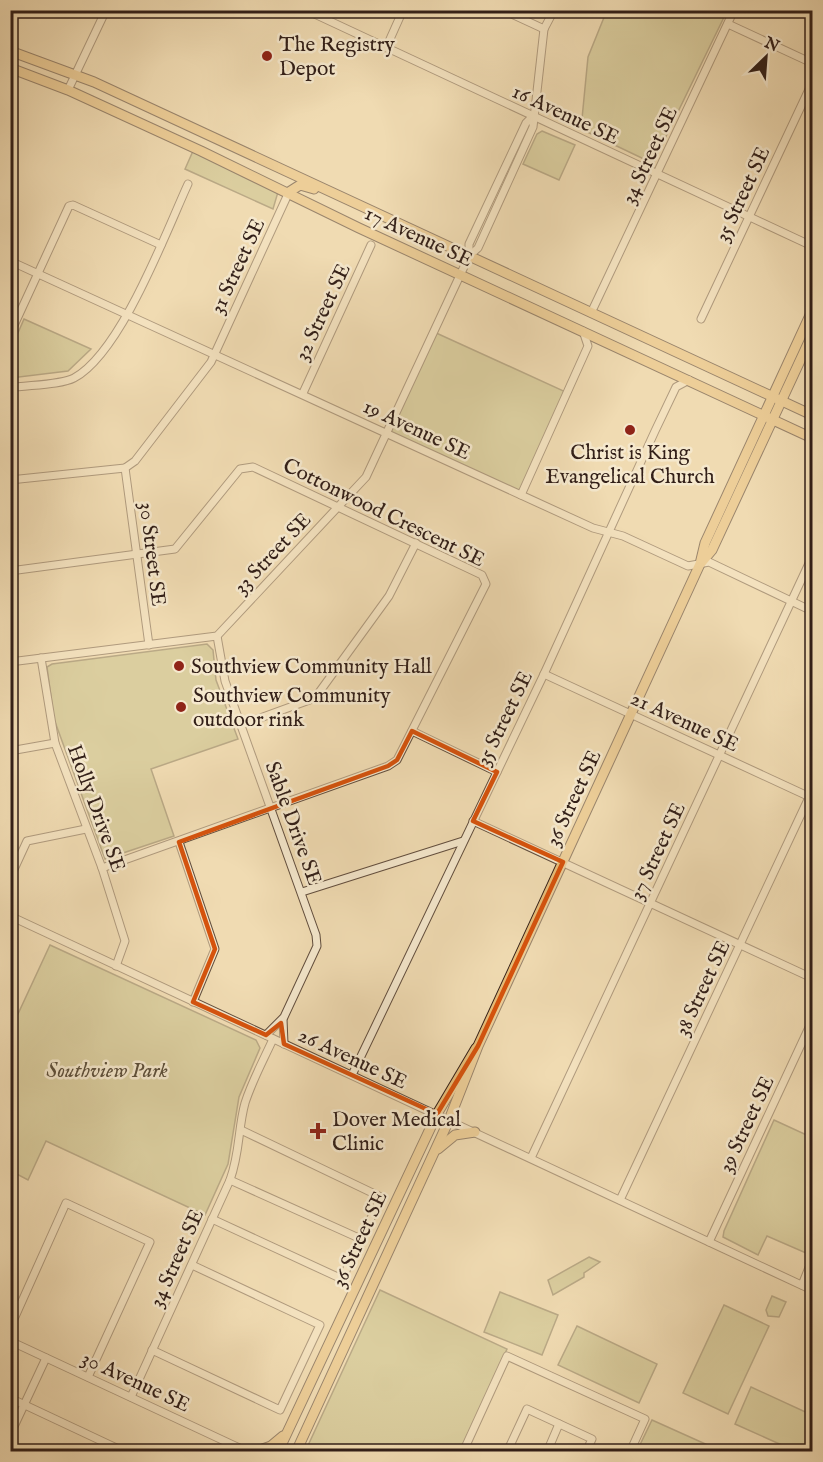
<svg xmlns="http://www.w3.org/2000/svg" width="823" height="1462" font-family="'IM FELL English',serif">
  <rect width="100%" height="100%" fill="#f0dbb2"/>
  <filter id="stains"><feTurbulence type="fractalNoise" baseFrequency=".00333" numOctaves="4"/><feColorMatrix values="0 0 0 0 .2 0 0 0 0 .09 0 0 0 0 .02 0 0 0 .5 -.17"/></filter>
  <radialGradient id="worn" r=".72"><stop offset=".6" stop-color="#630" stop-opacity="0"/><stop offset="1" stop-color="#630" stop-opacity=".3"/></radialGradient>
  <!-- green -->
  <g fill="#c0be88" stroke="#796e50" stroke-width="1.5">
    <path d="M607 10 727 11 654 161H648L581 129 588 57Z"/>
    <path d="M542 131 575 145 559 180 523 164 537 134Z"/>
    <path d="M193 151 278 192 273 209 185 169Z"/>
    <path d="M24 319 91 349 68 371 11 378V349Z"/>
    <path d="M434 332 568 393 521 495 388 434Z"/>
    <path d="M207 644 213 650 216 680 238 739 151 769 174 836 105 859 54 719 47 667 52 664Z"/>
    <path d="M50 945 256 1040 260 1048 239 1097 228 1164 205 1215 46 1141 28 1180 11 1171V1029Z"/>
    <path d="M774 1120 811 1137 812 1239 806 1253 767 1236 758 1255 723 1237 724 1231Z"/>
    <path d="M589 1257 600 1262 584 1273V1277L553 1295 548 1280Z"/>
    <path d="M380 1290 507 1349 460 1451 305 1452Z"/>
    <path d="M500 1292 558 1315 542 1355 484 1332Z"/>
    <path d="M772 1296 786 1302 779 1317 768 1316 766 1310Z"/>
    <path d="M724 1305 769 1326 728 1414 683 1393Z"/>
    <path d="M577 1326 657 1364 639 1403 558 1365Z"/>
    <path d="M751 1387 812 1415V1451H795L735 1424Z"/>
    <path d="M652 1420 721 1451H637Z"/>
  </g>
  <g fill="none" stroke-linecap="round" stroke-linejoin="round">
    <!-- minor casing -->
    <g stroke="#624e3e" stroke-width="9">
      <g id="minor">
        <path d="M306 10 812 246"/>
        <path d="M503 10 544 29"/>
        <path d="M728 24 812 63"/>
        <path d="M386 48 403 10"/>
        <path d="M68 90 106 10"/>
        <path d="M469 256V244L526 123 533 116"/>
        <path d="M10 261 593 528 623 536 688 566 709 562 812 611"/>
        <path d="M591 313 734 10"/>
        <path d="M701 319 812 83"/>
        <path d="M10 334 69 206 73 205 161 245"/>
        <path d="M10 388C27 385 61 385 74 378 121 353 166 232 188 184"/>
        <path d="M303 393 371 245"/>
        <path d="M125 468 149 645"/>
        <path d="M10 480 125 468 135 461 211 362 289 192"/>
        <path d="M521 495 588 346 583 331"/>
        <path d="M10 571 175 549 240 469 253 467 482 575 486 584 397 760 388 766 102 868"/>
        <path d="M217 636 225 681 316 935 317 946 284 1017 266 1035"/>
        <path d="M41 658 55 743 102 868 125 941 116 966"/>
        <path d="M10 662 217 636 366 477 469 256 478 248 533 127 544 29 554 10"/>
        <path d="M544 674 812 798"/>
        <path d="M241 725 315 698 389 596 416 543"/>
        <path d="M412 731 497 772"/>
        <path d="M10 751 55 743"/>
        <path d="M473 821 812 978"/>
        <path d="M179 842 215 949 193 1002"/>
        <path d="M10 878 27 841 86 829"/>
        <path d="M302 892 463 841"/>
        <path d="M10 916 812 1290"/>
        <path d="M283 1019 284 1044"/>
        <path d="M352 1075 544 674 655 431 676 387 689 380"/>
        <path d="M531 1158 812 557"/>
        <path d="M230 1180 361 1239"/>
        <path d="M620 1200 812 791"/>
        <path d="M212 1219 342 1279 381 1197 241 1130"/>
        <path d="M709 1242 812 1021"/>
        <path d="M802 1285 812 1260"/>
        <path d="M10 1328 66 1203 150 1242 88 1377"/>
        <path d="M10 1341 248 1452"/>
        <path d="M152 1350 280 1410 320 1325 192 1265"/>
        <path d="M131 1397 230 1180C240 1153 238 1128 245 1103 252 1081 264 1059 273 1039"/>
        <path d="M10 1398 125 1452"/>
        <path d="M10 1435 46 1358"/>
        <path d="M463 1452 507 1356 645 1419 630 1452"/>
        <path d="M507 1452 527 1409 592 1439 586 1452"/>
        <path d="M547 1452 559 1424"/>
      </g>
    </g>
    <!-- major casing -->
    <g stroke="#321f18" stroke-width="11">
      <g id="major">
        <path d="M10 51 94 82 812 415"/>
        <path d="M10 68 68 90 201 151 359 228 812 438"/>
        <path d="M289 192 300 185 314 189"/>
        <path d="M701 563 712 550 812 335"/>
        <path d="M438 1149 455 1135 475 1132"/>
        <path d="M254 1452 271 1446 283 1436"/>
        <path d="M278 1452 437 1114 476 1048"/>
        <path d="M296 1452 449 1120 478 1046 700 564 705 543 812 311"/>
      </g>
    </g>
    <!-- minor -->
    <use href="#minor" stroke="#f5e8cd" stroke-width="7"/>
    <!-- major -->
    <use href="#major" stroke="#e8be79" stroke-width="9"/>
  </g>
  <!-- marked area -->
  <path d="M0 0H823V1462H0ZM412 731 497 772 473 821 563 862 478 1046 437 1114 284 1044 281 1023 266 1035 193 1002 215 949 179 842 388 766 397 760Z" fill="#f0dbb2" fill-opacity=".55" fill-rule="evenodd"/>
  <path fill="none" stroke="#d6530d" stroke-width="4.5" stroke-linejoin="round" d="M412 731 497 772 473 821 563 862 478 1046 437 1114 284 1044 281 1023 266 1035 193 1002 215 949 179 842 388 766 397 760Z"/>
  <!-- markers -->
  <g fill="#8f2418" stroke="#f5e8cd" stroke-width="2">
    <circle cx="267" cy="56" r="6"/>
    <circle cx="630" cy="430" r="6"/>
    <circle cx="179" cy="666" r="6"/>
    <circle cx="181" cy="707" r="6"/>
    <path d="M315 1122h6v6h6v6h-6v6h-6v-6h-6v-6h6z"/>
  </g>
  <g text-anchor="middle" stroke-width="5" stroke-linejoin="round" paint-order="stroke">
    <!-- poi labels -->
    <g font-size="21" fill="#321f18" stroke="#f5e8cd" text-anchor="start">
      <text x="279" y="51">The Registry<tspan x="279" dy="24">Depot</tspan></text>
      <text x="630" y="459" text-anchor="middle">Christ is King<tspan x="630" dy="24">Evangelical Church</tspan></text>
      <text x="191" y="673">Southview Community Hall</text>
      <text x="193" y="702">Southview Community<tspan x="193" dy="24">outdoor rink</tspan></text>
      <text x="332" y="1126">Dover Medical<tspan x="332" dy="24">Clinic</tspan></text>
    </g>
    <!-- street labels -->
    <g font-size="21" fill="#321f18" stroke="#f5e8cd">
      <text transform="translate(566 114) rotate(25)" y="7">16 Avenue SE</text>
      <text transform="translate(649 155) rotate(-65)" y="7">34 Street SE</text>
      <text transform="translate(742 194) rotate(-65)" y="7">35 Street SE</text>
      <text transform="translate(419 236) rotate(25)" y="7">17 Avenue SE</text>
      <text transform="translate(237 266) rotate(-65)" y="7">31 Street SE</text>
      <text transform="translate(322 312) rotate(-65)" y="7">32 Street SE</text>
      <text transform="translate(417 429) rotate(25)" y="7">19 Avenue SE</text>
      <text transform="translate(384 512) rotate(26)" y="7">Cottonwood Crescent SE</text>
      <text transform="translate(272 553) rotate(-47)" y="7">33 Street SE</text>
      <text transform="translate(153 554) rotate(83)" y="7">30 Street SE</text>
      <text transform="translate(504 718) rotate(-64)" y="7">35 Street SE</text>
      <text transform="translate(685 721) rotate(25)" y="7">21 Avenue SE</text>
      <text transform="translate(573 798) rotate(-65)" y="7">36 Street SE</text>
      <text transform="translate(97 808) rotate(70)" y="7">Holly Drive SE</text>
      <text transform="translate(294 823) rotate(70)" y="7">Sable Drive SE</text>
      <text transform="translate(657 851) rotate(-65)" y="7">37 Street SE</text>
      <text transform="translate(702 988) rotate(-65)" y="7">38 Street SE</text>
      <text transform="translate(353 1058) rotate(25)" y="7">26 Avenue SE</text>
      <text transform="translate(746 1124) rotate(-65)" y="7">39 Street SE</text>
      <text transform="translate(359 1239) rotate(-65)" y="7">36 Street SE</text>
      <text transform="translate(176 1258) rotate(-66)" y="7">34 Street SE</text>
      <text transform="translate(136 1381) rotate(25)" y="7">30 Avenue SE</text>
    </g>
    <!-- park labels -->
    <g font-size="21" font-style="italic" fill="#5d4f3a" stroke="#f5e8cd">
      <text x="107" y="1077">Southview Park</text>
    </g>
  </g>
  <!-- margin -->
  <rect width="823" height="1462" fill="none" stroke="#f0dbb2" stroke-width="36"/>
  <rect x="12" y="12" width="799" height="1438" fill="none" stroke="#321f18" stroke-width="3"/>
  <rect x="18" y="18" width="787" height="1426" fill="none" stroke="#321f18" stroke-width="1.5"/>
  <!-- north arrow -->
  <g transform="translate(766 57) rotate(25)" stroke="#f5e8cd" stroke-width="4.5" paint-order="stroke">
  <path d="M0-4.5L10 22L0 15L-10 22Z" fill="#321f18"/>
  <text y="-9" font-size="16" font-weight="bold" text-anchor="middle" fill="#321f18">N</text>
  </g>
  <rect width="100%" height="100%" filter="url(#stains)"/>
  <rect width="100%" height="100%" fill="url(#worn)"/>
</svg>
